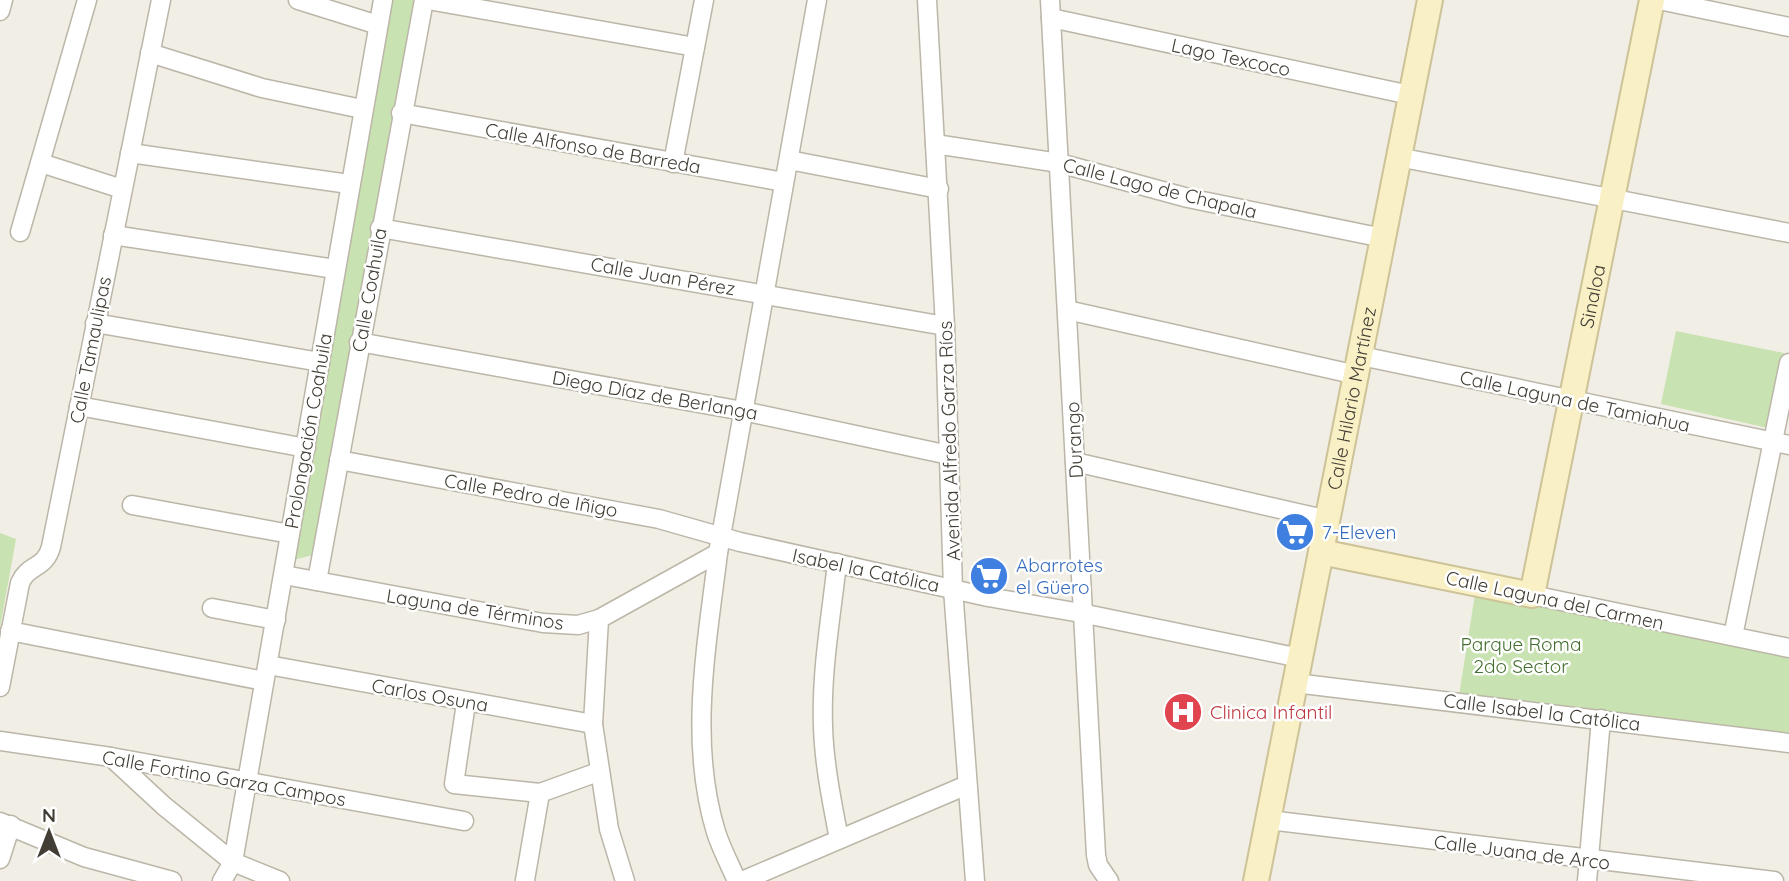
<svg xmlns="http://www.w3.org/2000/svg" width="1789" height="881" font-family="Quicksand,sans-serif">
  <rect width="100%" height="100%" fill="#f1eee5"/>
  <!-- green -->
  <g fill="#c9e2b1">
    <path d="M391 0H424L317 554 293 560Z"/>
    <path d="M1676 331 1784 353 1768 428 1661 404Z"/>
    <path d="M0 533 16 539 0 628Z"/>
    <path d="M1475 594 1789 648V743L1458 702Z"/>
  </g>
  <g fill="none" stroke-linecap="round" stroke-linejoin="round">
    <!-- street casing -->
    <g stroke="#bbb6a8" stroke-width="21">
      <g id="street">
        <path d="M298 0 378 25"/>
        <path d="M428 0 695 47"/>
        <path d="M927 0 945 326 953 589 975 881"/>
        <path d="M1050 0 1096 855 1098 865 1109 881"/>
        <path d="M1659 0 1789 27"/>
        <path d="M0 11 3 0"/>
        <path d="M1051 18 1410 95"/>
        <path d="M150 53 262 88 362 109"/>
        <path d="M401 113 784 182"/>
        <path d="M935 144 1059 163 1188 198 1383 238"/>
        <path d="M130 153 349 184"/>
        <path d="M1398 157 1789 233"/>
        <path d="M789 160 939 189"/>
        <path d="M41 163 122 189"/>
        <path d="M673 163 704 0"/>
        <path d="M380 228 945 326"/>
        <path d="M20 232 87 0"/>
        <path d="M113 235 335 269"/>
        <path d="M1067 310 1357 375"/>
        <path d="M95 323 320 362"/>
        <path d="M359 342 743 411 949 455"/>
        <path d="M1361 356 1789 445"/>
        <path d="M79 406 306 448"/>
        <path d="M339 460 659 519 740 542 988 597 1081 613 1300 658"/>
        <path d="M1075 462 1328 520"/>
        <path d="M132 505 290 534"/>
        <path d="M718 553C707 644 688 741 716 832 721 848 730 865 737 881"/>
        <path d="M837 563C831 617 821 672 823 726 824 764 832 802 839 839"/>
        <path d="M284 575 543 623 578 625 599 619 718 553 817 0"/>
        <path d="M317 581 424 0"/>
        <path d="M1532 595 1789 648"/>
        <path d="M212 608 276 620"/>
        <path d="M599 619 593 724 609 829 625 881"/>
        <path d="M10 631 264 681"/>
        <path d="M1733 636 1789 363"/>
        <path d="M268 665 593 724"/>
        <path d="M1295 683 1789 743"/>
        <path d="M0 687 20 583C28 564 45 569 51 547L161 0"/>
        <path d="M466 703 454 784 540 793 598 772"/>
        <path d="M0 741 111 757 464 821"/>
        <path d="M111 757 164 806 233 862 280 881"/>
        <path d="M1269 820 1774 881"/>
        <path d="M0 822 84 857 172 881"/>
        <path d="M0 859 11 825"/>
        <path d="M525 880 540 793"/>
        <path d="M222 881 233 862 383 0"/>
        <path d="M742 881 967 785"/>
        <path d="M1587 881 1601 719"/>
      </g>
    </g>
    <!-- secondary casing -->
    <g stroke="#cdc298" stroke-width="28">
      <g id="secondary">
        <path id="s1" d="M1321 552 1532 595 1652 0"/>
        <path id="s2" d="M1256 881 1430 0"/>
      </g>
    </g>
    <!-- street -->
    <use href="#street" stroke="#fff" stroke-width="18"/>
    <!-- secondary -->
    <use href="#secondary" stroke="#f9f0c6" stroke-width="24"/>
  </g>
  <!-- icons -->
  <defs>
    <g id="supermarket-disc" transform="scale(2.0125)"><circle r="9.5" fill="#3f7fe0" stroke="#fff"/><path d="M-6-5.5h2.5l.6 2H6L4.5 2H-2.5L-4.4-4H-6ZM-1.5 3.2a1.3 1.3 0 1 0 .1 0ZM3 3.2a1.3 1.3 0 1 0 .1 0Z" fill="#fff"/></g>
    <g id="hospital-disc" transform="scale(2.0125)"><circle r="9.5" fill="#e0444e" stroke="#fff"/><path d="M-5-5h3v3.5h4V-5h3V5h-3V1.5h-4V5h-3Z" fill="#fff"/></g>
  </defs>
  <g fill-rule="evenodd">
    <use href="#supermarket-disc" x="1295" y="532"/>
    <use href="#supermarket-disc" x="989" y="576"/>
    <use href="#hospital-disc" x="1183" y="712"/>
  </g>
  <g text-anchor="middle" stroke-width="5" stroke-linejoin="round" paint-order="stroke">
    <!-- street labels -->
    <g font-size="19" fill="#423e35" stroke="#fff">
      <text transform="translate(1231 57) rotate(12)" y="7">Lago Texcoco</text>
      <text transform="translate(593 148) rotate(10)" y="7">Calle Alfonso de Barreda</text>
      <text transform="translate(1160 188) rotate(14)" y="7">Calle Lago de Chapala</text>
      <text transform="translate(663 276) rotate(10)" y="7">Calle Juan Pérez</text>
      <text transform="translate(369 290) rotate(-80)" y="7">Calle Coahuila</text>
      <text dy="7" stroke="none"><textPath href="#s1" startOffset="520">Sinaloa</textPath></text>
      <text transform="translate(90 350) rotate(-79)" y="7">Calle Tamaulipas</text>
      <text transform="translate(655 395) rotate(10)" y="7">Diego Díaz de Berlanga</text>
      <text dy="7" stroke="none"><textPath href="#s2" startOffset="492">Calle Hilario Martínez</textPath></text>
      <text transform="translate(1575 401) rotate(12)" y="7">Calle Laguna de Tamiahua</text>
      <text transform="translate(308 431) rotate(-80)" y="7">Prolongación Coahuila</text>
      <text transform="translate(1074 440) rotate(-93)" y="7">Durango</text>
      <text transform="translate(949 441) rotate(-92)" y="7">Avenida Alfredo Garza Ríos</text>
      <text transform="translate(531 495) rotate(10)" y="7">Calle Pedro de Iñigo</text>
      <text transform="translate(866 570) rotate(12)" y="7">Isabel la Católica</text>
      <text transform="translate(1555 600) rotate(12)" y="7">Calle Laguna del Carmen</text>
      <text transform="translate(475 609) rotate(9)" y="7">Laguna de Términos</text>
      <text transform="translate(430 695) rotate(10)" y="7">Carlos Osuna</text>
      <text transform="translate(1542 712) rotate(7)" y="7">Calle Isabel la Católica</text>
      <text transform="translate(224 778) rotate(10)" y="7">Calle Fortino Garza Campos</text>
      <text transform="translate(1522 852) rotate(7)" y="7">Calle Juana de Arco</text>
    </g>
    <!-- shop labels -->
    <g font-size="19" fill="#366cbe" stroke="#fff" text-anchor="start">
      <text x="1322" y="539">7-Eleven</text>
      <text x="1016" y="572">Abarrotes<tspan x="1016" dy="22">el Güero</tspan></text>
    </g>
    <!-- park labels -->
    <g font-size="19" fill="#436e2e" stroke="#fff">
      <text x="1521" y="651">Parque Roma<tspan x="1521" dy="22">2do Sector</tspan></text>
    </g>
    <!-- health labels -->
    <g font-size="19" fill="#be3a42" stroke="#fff" text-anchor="start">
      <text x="1210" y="719">Clinica Infantil</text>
    </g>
  </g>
  <!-- north arrow -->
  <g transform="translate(49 832)" stroke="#ffffff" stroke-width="5" paint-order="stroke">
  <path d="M0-5L12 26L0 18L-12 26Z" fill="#423e35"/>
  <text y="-10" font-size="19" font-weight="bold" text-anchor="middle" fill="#423e35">N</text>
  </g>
</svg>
